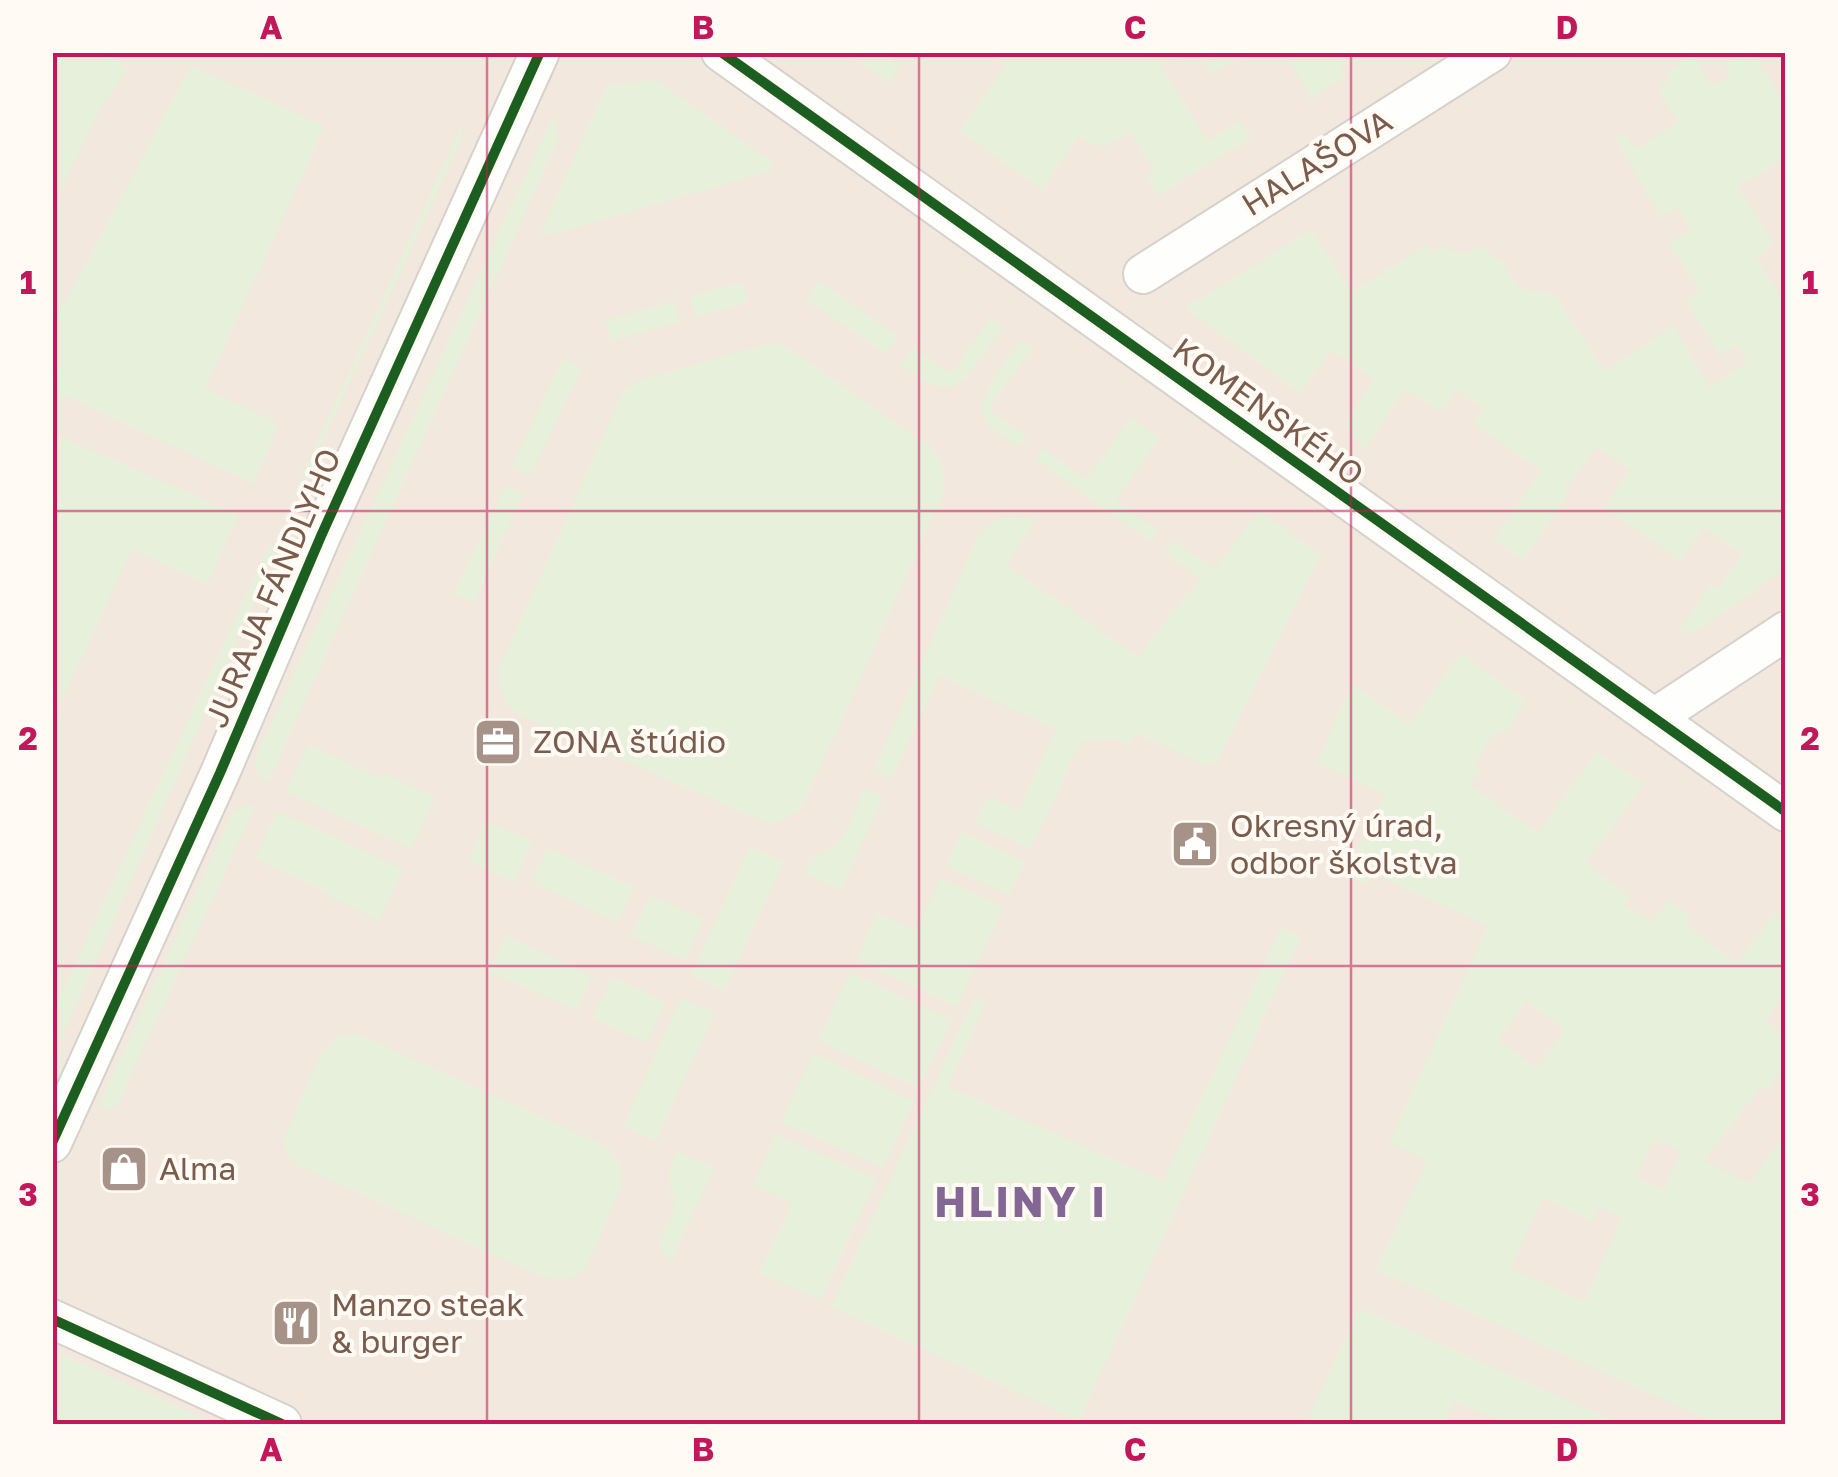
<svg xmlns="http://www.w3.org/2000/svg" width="1838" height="1477" font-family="'Golos Text',sans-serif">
  <rect width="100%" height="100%" fill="#f9f5f0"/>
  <!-- residential -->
  <rect fill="#f2e8de" x="53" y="53" width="1732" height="1371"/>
  <!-- green -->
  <g fill="#e7f0db" fill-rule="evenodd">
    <path d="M53 52 103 53 127 70 99 113 53 206Z"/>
    <path d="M847 53H897L892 61 900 67 890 83Z"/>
    <path d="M1178 53 1160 65 1208 141 1240 121 1251 138 1158 196 1147 177 1154 170 1130 132C1106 147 1104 153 1079 136L1042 190 959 131 1005 66 987 53Z"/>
    <path d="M1197 53H1246L1211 75Z"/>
    <path d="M1275 53H1333L1347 75 1312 99 1284 53 1277 57Z"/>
    <path d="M1746 53H1753L1785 103V158L1738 187 1774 244 1756 257 1785 305V569L1692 635 1680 628 1711 584 1719 589 1742 554 1704 528 1681 561 1604 508 1630 470 1596 447 1565 490 1569 493 1523 561 1494 539 1541 471 1473 424 1484 409 1457 390 1441 413 1406 389 1365 449 1345 424 1374 379 1331 350 1301 394 1185 308 1311 230 1352 292 1428 244 1433 252 1441 247 1465 254 1480 245 1502 262 1519 288 1555 294 1605 371 1673 326 1710 387 1748 361 1738 345 1720 356 1685 301 1700 291 1669 244 1691 229 1677 208 1661 218 1615 138 1624 132 1636 149 1678 122 1657 88 1670 79 1666 72 1693 56 1713 86 1730 76 1724 67Z"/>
    <path d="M191 66 325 126 205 389 279 423 254 484 59 393 53 325Z"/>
    <path d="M656 80 771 161 773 167 770 171 553 234H544L541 232 606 86Z"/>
    <path d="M555 112 558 140 268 783C257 775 255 770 256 756Z"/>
    <path d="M461 126 462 139 300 491 292 497Z"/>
    <path d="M820 281 898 336 886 355 806 299Z"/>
    <path d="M743 282 748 302 746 304 696 317 690 296Z"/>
    <path d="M675 301 680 322 611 341 605 320Z"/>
    <path d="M991 317 1004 327 968 377C940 398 925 382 900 365L914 348 951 373Z"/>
    <path d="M1021 339 1033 348 993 403 991 411 1027 436 1019 447C1010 441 993 433 987 424 971 400 1008 358 1021 339Z"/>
    <path d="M770 343 784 345 931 447C946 464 947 480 940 501L804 804C793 817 784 822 767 823L518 715C503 702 498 688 499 669L624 390 637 381Z"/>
    <path d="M562 359 582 367 531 476 512 467Z"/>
    <path d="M1131 417 1160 438 1116 501 1159 531 1151 542 1034 459 1043 448 1086 479Z"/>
    <path d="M53 433 239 515 207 584 132 550 53 720Z"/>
    <path d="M505 485 524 493 474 602 454 594Z"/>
    <path d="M1259 511 1321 554 1217 762 1204 765 1135 733 1129 745 1114 738 1081 742 1031 849 975 823 988 796 1019 810 1056 729 939 676 892 778 874 770 978 536C998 513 1008 515 1036 521L1006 565 1139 657 1164 623 1200 579 1165 552 1175 541 1215 569Z"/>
    <path d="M270 543 275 555 53 1058V1012Z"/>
    <path d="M1461 653 1527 701 1506 733 1499 732 1494 735 1474 765 1480 770 1470 785 1538 833 1597 751 1644 784 1586 863 1630 897 1625 905 1650 923 1668 900 1691 917 1686 925 1737 963 1775 912 1785 920V993L1765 1021 1785 1036V1067L1768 1091 1761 1087 1704 1161 1749 1183 1785 1134 1786 1376 1780 1389 1785 1392V1424H1718L1376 1270 1427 1161 1389 1143 1488 926 1374 874 1368 885 1346 876 1384 794 1317 763 1352 683 1409 724ZM1526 1001 1565 1030 1537 1068 1499 1040ZM1654 1140 1681 1151 1663 1191 1636 1177ZM1543 1198 1593 1221 1599 1207 1622 1218 1584 1302 1511 1268Z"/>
    <path d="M308 744 379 777 383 773 436 797 412 849 286 792Z"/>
    <path d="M864 788 884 797 841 890 804 873C814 851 824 857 839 840 851 826 857 805 864 788Z"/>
    <path d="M243 805 256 806 118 1104 108 1109 98 1107 232 813Z"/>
    <path d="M277 811 403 869 380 921 328 896V893L255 858Z"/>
    <path d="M486 820 532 841 514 883 468 861Z"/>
    <path d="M961 832 1025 862 1009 896 946 866Z"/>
    <path d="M750 847 784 862 724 991 691 975Z"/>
    <path d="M548 848 634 887 618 922 531 882Z"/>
    <path d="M940 878 1004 907 957 1007 856 960 877 913 916 930Z"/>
    <path d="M650 895 704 919 685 961 631 936Z"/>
    <path d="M1281 928 1301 937 1079 1421 831 1307 975 997 986 1002 948 1087 1163 1181Z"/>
    <path d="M506 935 592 976 577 1011 489 971Z"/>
    <path d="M850 972 952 1020 919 1088 818 1041Z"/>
    <path d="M612 977 665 1002 647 1043 593 1018Z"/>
    <path d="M681 998 715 1013 656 1141 623 1126Z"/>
    <path d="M355 1033 604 1145C618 1157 625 1169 621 1187L586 1268C570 1286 550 1279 531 1272L297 1165C287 1157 285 1150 284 1138L321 1053 337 1037Z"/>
    <path d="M813 1053 914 1101 883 1168 781 1122Z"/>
    <path d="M776 1134 877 1180 820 1300 759 1273 792 1204 753 1185Z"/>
    <path d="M677 1151 715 1168 671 1262C645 1243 672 1227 674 1205 675 1200 672 1195 671 1189 668 1174 669 1165 677 1151Z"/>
    <path d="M1359 1308 1621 1424H1508L1454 1401 1444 1424H1306Z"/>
    <path d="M52 1350H53L215 1424H53Z"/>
  </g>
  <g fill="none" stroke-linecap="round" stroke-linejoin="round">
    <!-- street casing -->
    <g stroke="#d7d1cb" stroke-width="42">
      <g id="street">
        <path d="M721 52 1786 812"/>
        <path d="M1143 274 1492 52"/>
        <path d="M1654 718 1786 631"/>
        <path d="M52 1143 220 773 321 536 540 52"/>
        <path d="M52 1319 282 1424"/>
      </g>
    </g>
    <!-- street -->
    <use href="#street" stroke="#fefefd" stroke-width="38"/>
    <!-- cycleway casing -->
    <g stroke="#fffaf3" stroke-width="16">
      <g id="cycleway">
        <path d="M721 52 1786 812"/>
        <path d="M52 1143 220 773 321 536 540 52"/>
        <path d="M52 1319 282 1424"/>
      </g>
    </g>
    <!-- cycleway -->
    <use href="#cycleway" stroke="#1b5e20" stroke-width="10"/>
  </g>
  <!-- grid -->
  <path fill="none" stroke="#c2185b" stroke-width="2.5" stroke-opacity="0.55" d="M487 52V1424M919 52V1424M1351 52V1424M52 511H1786M52 966H1786"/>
  <!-- icons -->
  <defs>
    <g id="office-square" transform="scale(2.5)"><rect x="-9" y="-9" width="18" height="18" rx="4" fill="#a69286" stroke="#fffaf3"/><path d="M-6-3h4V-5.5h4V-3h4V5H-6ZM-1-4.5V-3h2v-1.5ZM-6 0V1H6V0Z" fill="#fff"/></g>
    <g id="civic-square" transform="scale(2.5)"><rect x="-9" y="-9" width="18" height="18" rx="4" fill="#a69286" stroke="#fffaf3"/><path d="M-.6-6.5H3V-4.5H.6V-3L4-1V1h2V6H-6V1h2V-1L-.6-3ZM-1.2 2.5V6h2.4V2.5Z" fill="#fff"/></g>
    <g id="shop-square" transform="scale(2.5)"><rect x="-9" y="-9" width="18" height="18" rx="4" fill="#a69286" stroke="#fffaf3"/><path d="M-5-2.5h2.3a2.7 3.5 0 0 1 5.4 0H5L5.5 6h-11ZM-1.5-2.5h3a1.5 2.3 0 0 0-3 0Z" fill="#fff"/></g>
    <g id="restaurant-square" transform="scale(2.5)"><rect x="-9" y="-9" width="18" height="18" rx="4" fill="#a69286" stroke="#fffaf3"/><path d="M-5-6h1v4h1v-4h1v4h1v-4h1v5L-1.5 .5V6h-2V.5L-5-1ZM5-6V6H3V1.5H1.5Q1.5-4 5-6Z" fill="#fff"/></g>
  </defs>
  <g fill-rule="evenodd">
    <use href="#office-square" x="498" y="742"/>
    <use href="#civic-square" x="1195" y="844"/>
    <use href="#shop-square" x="124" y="1169"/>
    <use href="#restaurant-square" x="296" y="1323"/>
  </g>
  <g text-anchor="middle" stroke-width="8" stroke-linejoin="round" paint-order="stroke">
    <!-- street labels -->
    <g font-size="32" fill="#7a5c4d" stroke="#fffaf3">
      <text transform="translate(1317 163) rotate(-32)" y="11">HALAŠOVA</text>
      <text transform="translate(1268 412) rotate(36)" y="11">KOMENSKÉHO</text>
      <text transform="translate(273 588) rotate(-67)" y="11">JURAJA FÁNDLYHO</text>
    </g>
    <!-- poi labels -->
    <g font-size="32" fill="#7a5c4d" stroke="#fffaf3" text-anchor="start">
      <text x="533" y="753">ZONA štúdio</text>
      <text x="1230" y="837">Okresný úrad,<tspan x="1230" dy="37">odbor školstva</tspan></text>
      <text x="159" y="1180">Alma</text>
      <text x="331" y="1316">Manzo steak<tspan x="331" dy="37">&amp; burger</tspan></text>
    </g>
    <!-- district labels -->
    <g font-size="42" font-weight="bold" letter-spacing="2.5" fill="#846695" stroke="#fffaf3">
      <text x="1021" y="1217">HLINY I</text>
    </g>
  </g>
  <!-- border -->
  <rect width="1838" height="1477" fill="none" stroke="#fffaf3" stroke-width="110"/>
  <rect x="55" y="55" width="1728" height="1367" fill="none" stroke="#c2185b" stroke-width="4"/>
  <g font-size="32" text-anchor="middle" font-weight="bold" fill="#c2185b">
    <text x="271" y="39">A</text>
    <text x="703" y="39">B</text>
    <text x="1135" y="39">C</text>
    <text x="1567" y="39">D</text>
    <text x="28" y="294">1</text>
    <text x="1810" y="294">1</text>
    <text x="28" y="750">2</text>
    <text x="1810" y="750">2</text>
    <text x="28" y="1206">3</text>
    <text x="1810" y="1206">3</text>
    <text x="271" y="1461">A</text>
    <text x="703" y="1461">B</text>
    <text x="1135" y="1461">C</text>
    <text x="1567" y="1461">D</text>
  </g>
</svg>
